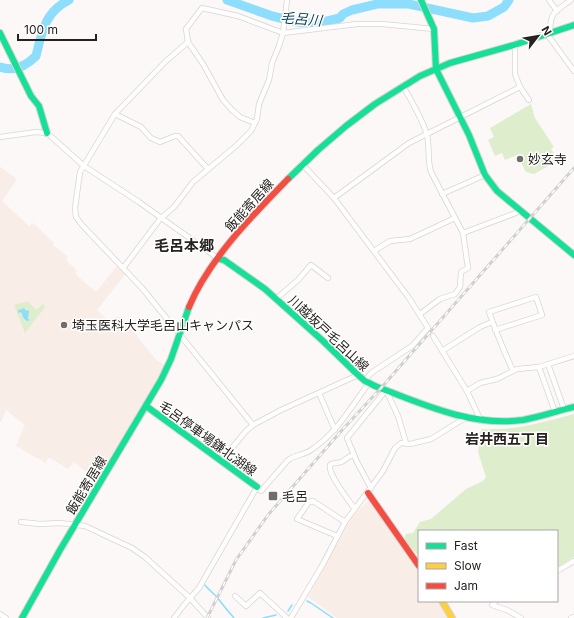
<svg xmlns="http://www.w3.org/2000/svg" width="574" height="618" font-family="Inter,'Noto Sans JP',sans-serif">
  <rect width="100%" height="100%" fill="#fbf8f7"/>
  <!-- built -->
  <g fill="#f8ede7">
    <path d="M0 167 17 179 2 201 29 226 33 223 54 243 53 245 68 257 66 260 77 271 75 274 96 292 118 265 126 273 97 310 111 323 117 316 129 326 157 361 166 365 97 480 74 462 68 469 50 458H48L46 463 16 446 25 425 6 410 1 422H0Z"/>
    <path d="M367 502H370L419 572V601H438L447 618H337L308 597 348 524 355 514Z"/>
  </g>
  <!-- green -->
  <g fill="#deeecc">
    <path d="M531 104 535 118 554 147 551 149 558 160 534 174 526 172 517 155 505 160 502 153 495 156 488 140 494 137 490 128Z"/>
    <path d="M25 302H29L36 310 43 304 45 307 25 333 14 305Z"/>
    <path d="M574 414V557L557 568V531H419V556L404 540 406 534 413 533 420 522 431 519 466 489 483 481 486 477 478 452 479 445V434L482 429C515 431 543 422 574 414Z"/>
  </g>
  <!-- water -->
  <path fill="#8dddfc" d="M22 308 25 309V311L26 310 29 311 28 319 30 320 27 321C22 318 23 315 21 312L18 313V311L20 309 22 310Z"/>
  <g fill="none" stroke-linecap="round" stroke-linejoin="round">
    <!-- stream -->
    <g stroke="#8dddfc" stroke-width="1.5">
      <path d="M205 585C208 589 213 593 217 597 222 604 228 611 234 618"/>
      <path d="M307 601 311 603 333 618"/>
      <path d="M288 611 292 605"/>
      <path d="M263 618 276 615"/>
    </g>
    <!-- river -->
    <g stroke="#8dddfc" stroke-width="9">
      <path d="M227 0 272 16 297 22 322 24 327 21 340 18 343 14 352 10 377 4H409L473 18 488 16 504 7 509 0"/>
      <path d="M0 67C14 72 26 66 36 56 42 31 45 12 69 0"/>
    </g>
    <!-- street casing -->
    <g stroke="#dad5d3" stroke-width="6">
      <g id="street">
        <path d="M549 0 557 11"/>
        <path d="M550 33C550 11 555 12 571 0"/>
        <path d="M547 34 574 71"/>
        <path d="M188 42 203 64 223 100 232 110 240 117 255 123"/>
        <path d="M515 45V74L520 87 529 100"/>
        <path d="M403 86C412 102 422 118 427 135 430 147 427 160 431 172L463 233 468 268 461 272 460 287 455 294 440 299 420 314"/>
        <path d="M115 114 141 127 151 138 160 142 175 136H178L208 169"/>
        <path d="M0 137 36 132 47 133 84 166 139 202 219 259"/>
        <path d="M302 164 334 198 409 298 428 328 412 346 371 373 365 381"/>
        <path d="M442 194 485 175"/>
        <path d="M334 198 409 143 520 87"/>
        <path d="M463 233 521 211"/>
        <path d="M374 251 390 241 410 239 455 218"/>
        <path d="M124 267 160 219 174 207 193 182 237 145 251 131 257 119 259 104 269 80 272 63 279 46 283 33 287 0"/>
        <path d="M276 299 298 280 311 265 328 278"/>
        <path d="M495 330 542 315 536 297 489 312C496 332 504 351 513 371"/>
        <path d="M433 336 467 391 481 421"/>
        <path d="M442 351 480 327 492 322"/>
        <path d="M548 364 564 409"/>
        <path d="M539 367 555 412"/>
        <path d="M467 391 480 383 497 379 517 369 539 367 574 356"/>
        <path d="M319 393 335 430"/>
        <path d="M253 425 142 288 82 225 76 217 75 208 80 172 115 114 165 62 188 42 186 29 202 8 238 16 283 33 357 24H382L434 29"/>
        <path d="M353 455C348 456 345 461 341 462 336 464 334 462 330 465 328 475 348 499 354 508"/>
        <path d="M221 461 246 431 253 425 281 410 358 375"/>
        <path d="M371 488 357 462 347 438 386 390 398 416 406 443"/>
        <path d="M21 522 40 524 60 523 85 526 132 548 145 557 190 598 208 618"/>
        <path d="M337 536 297 519 309 502 313 501 345 522"/>
        <path d="M557 571 574 561"/>
        <path d="M235 596 246 606 260 593 287 618"/>
        <path d="M496 601 492 605 507 610 521 618"/>
        <path d="M0 614 6 618"/>
        <path d="M174 618 184 605 199 588 257 487 261 491 288 460C295 455 304 455 311 450 338 432 350 408 369 383"/>
        <path d="M291 618 323 564 345 522 383 471 395 448 401 443 410 444 431 439 465 418"/>
        <path d="M571 618 574 617"/>
      </g>
    </g>
    <!-- fast casing -->
    <g stroke="#dad5d3" stroke-width="8">
      <g id="fast">
        <path d="M421 0 434 29 436 69 469 135 485 175 497 191 574 255"/>
        <path d="M0 33 31 96 39 106 47 133"/>
        <path d="M288 179 318 150 346 126 375 104 420 76 450 63 514 45 574 25"/>
        <path d="M219 259 224 260 265 289 323 341 358 375 365 381 375 386C422 404 471 427 523 420 540 417 557 411 574 407"/>
        <path d="M146 406 257 487"/>
        <path d="M22 618 60 550 161 380 171 359 189 307"/>
      </g>
    </g>
    <!-- slow casing -->
    <g stroke="#dad5d3" stroke-width="8">
      <path id="slow" d="M442 601 452 618"/>
    </g>
    <!-- jam casing -->
    <g stroke="#dad5d3" stroke-width="8">
      <g id="jam">
        <path d="M189 307C209 259 252 216 288 179"/>
        <path d="M368 493 419 566"/>
      </g>
    </g>
    <!-- street -->
    <use href="#street" stroke="#fefefe" stroke-width="4.5"/>
    <!-- fast -->
    <use href="#fast" stroke="#16e098" stroke-width="6"/>
    <!-- slow -->
    <use href="#slow" stroke="#ffcf43" stroke-width="6"/>
    <!-- jam -->
    <use href="#jam" stroke="#f24e42" stroke-width="6"/>
    <!-- rail casing -->
    <g stroke="#d1d0d0" stroke-width="3">
      <path id="rail" d="M207 618 236 560 268 515 343 429 381 388 574 168"/>
    </g>
    <!-- rail -->
    <use href="#rail" stroke="#fff" stroke-width="1.5" stroke-dasharray="4.5" stroke-linecap="butt"/>
  </g>
  <!-- markers -->
  <g fill="#716d6b" stroke="#fff" stroke-width="1.5">
    <circle cx="520" cy="159" r="4"/>
    <circle cx="64" cy="325" r="4"/>
    <rect x="268" y="491" width="10" height="10" rx="2"/>
  </g>
  <g text-anchor="middle" stroke-width="3" stroke-linejoin="round" paint-order="stroke">
    <!-- poi labels -->
    <g font-size="13" fill="#27221f" stroke="#fff" text-anchor="start">
      <text x="528" y="164">妙玄寺</text>
      <text x="72" y="330">埼玉医科大学毛呂山キャンパス</text>
      <text x="282" y="501">毛呂</text>
    </g>
    <!-- street labels -->
    <g font-size="13" fill="#27221f" stroke="#fff">
      <text transform="translate(249 205) rotate(-48)" y="5">飯能寄居線</text>
      <text transform="translate(329 333) rotate(43)" y="5">川越坂戸毛呂山線</text>
      <text transform="translate(208 438) rotate(36)" y="5">毛呂停車場鎌北湖線</text>
      <text transform="translate(86 485) rotate(-59)" y="5">飯能寄居線</text>
    </g>
    <!-- water labels -->
    <g font-size="14" font-style="italic" fill="#0a3e51" stroke="#fff">
      <text transform="translate(301 19) rotate(5)" y="5">毛呂川</text>
    </g>
    <!-- neighbourhood labels -->
    <g font-size="14" font-weight="bold" fill="#27221f" stroke="#fff">
      <text x="507" y="444">岩井西五丁目</text>
    </g>
    <!-- quarter labels -->
    <g font-size="15" font-weight="bold" fill="#27221f" stroke="#fff">
      <text x="184" y="251">毛呂本郷</text>
    </g>
  </g>
  <!-- legend -->
  <rect x="418" y="530" width="140" height="72" fill="#ffffff" stroke="#a9a7a5"/>
  <rect x="426" y="543" width="20" height="6" fill="#16e098" stroke="#a9a7a5"/>
  <text x="454" y="550" font-size="12" fill="#27221f">Fast</text>
  <rect x="426" y="563" width="20" height="6" fill="#ffcf43" stroke="#a9a7a5"/>
  <text x="454" y="570" font-size="12" fill="#27221f">Slow</text>
  <rect x="426" y="583" width="20" height="6" fill="#f24e42" stroke="#a9a7a5"/>
  <text x="454" y="590" font-size="12" fill="#27221f">Jam</text>
  <!-- north arrow -->
  <g transform="translate(538 36) rotate(59)" stroke="#ffffff" stroke-width="3" paint-order="stroke">
  <path d="M0-3L7 15L0 10L-7 15Z" fill="#27221f"/>
  <text y="-6" font-size="11" font-weight="bold" text-anchor="middle" fill="#27221f">N</text>
  </g>
  <!-- scale -->
  <path d="M18 34v6h78v-6" fill="none" stroke="#27221f" stroke-width="2"/>
  <text x="24" y="34" font-size="12" fill="#27221f" stroke="#ffffff" stroke-width="3" paint-order="stroke">100 m</text>
</svg>
